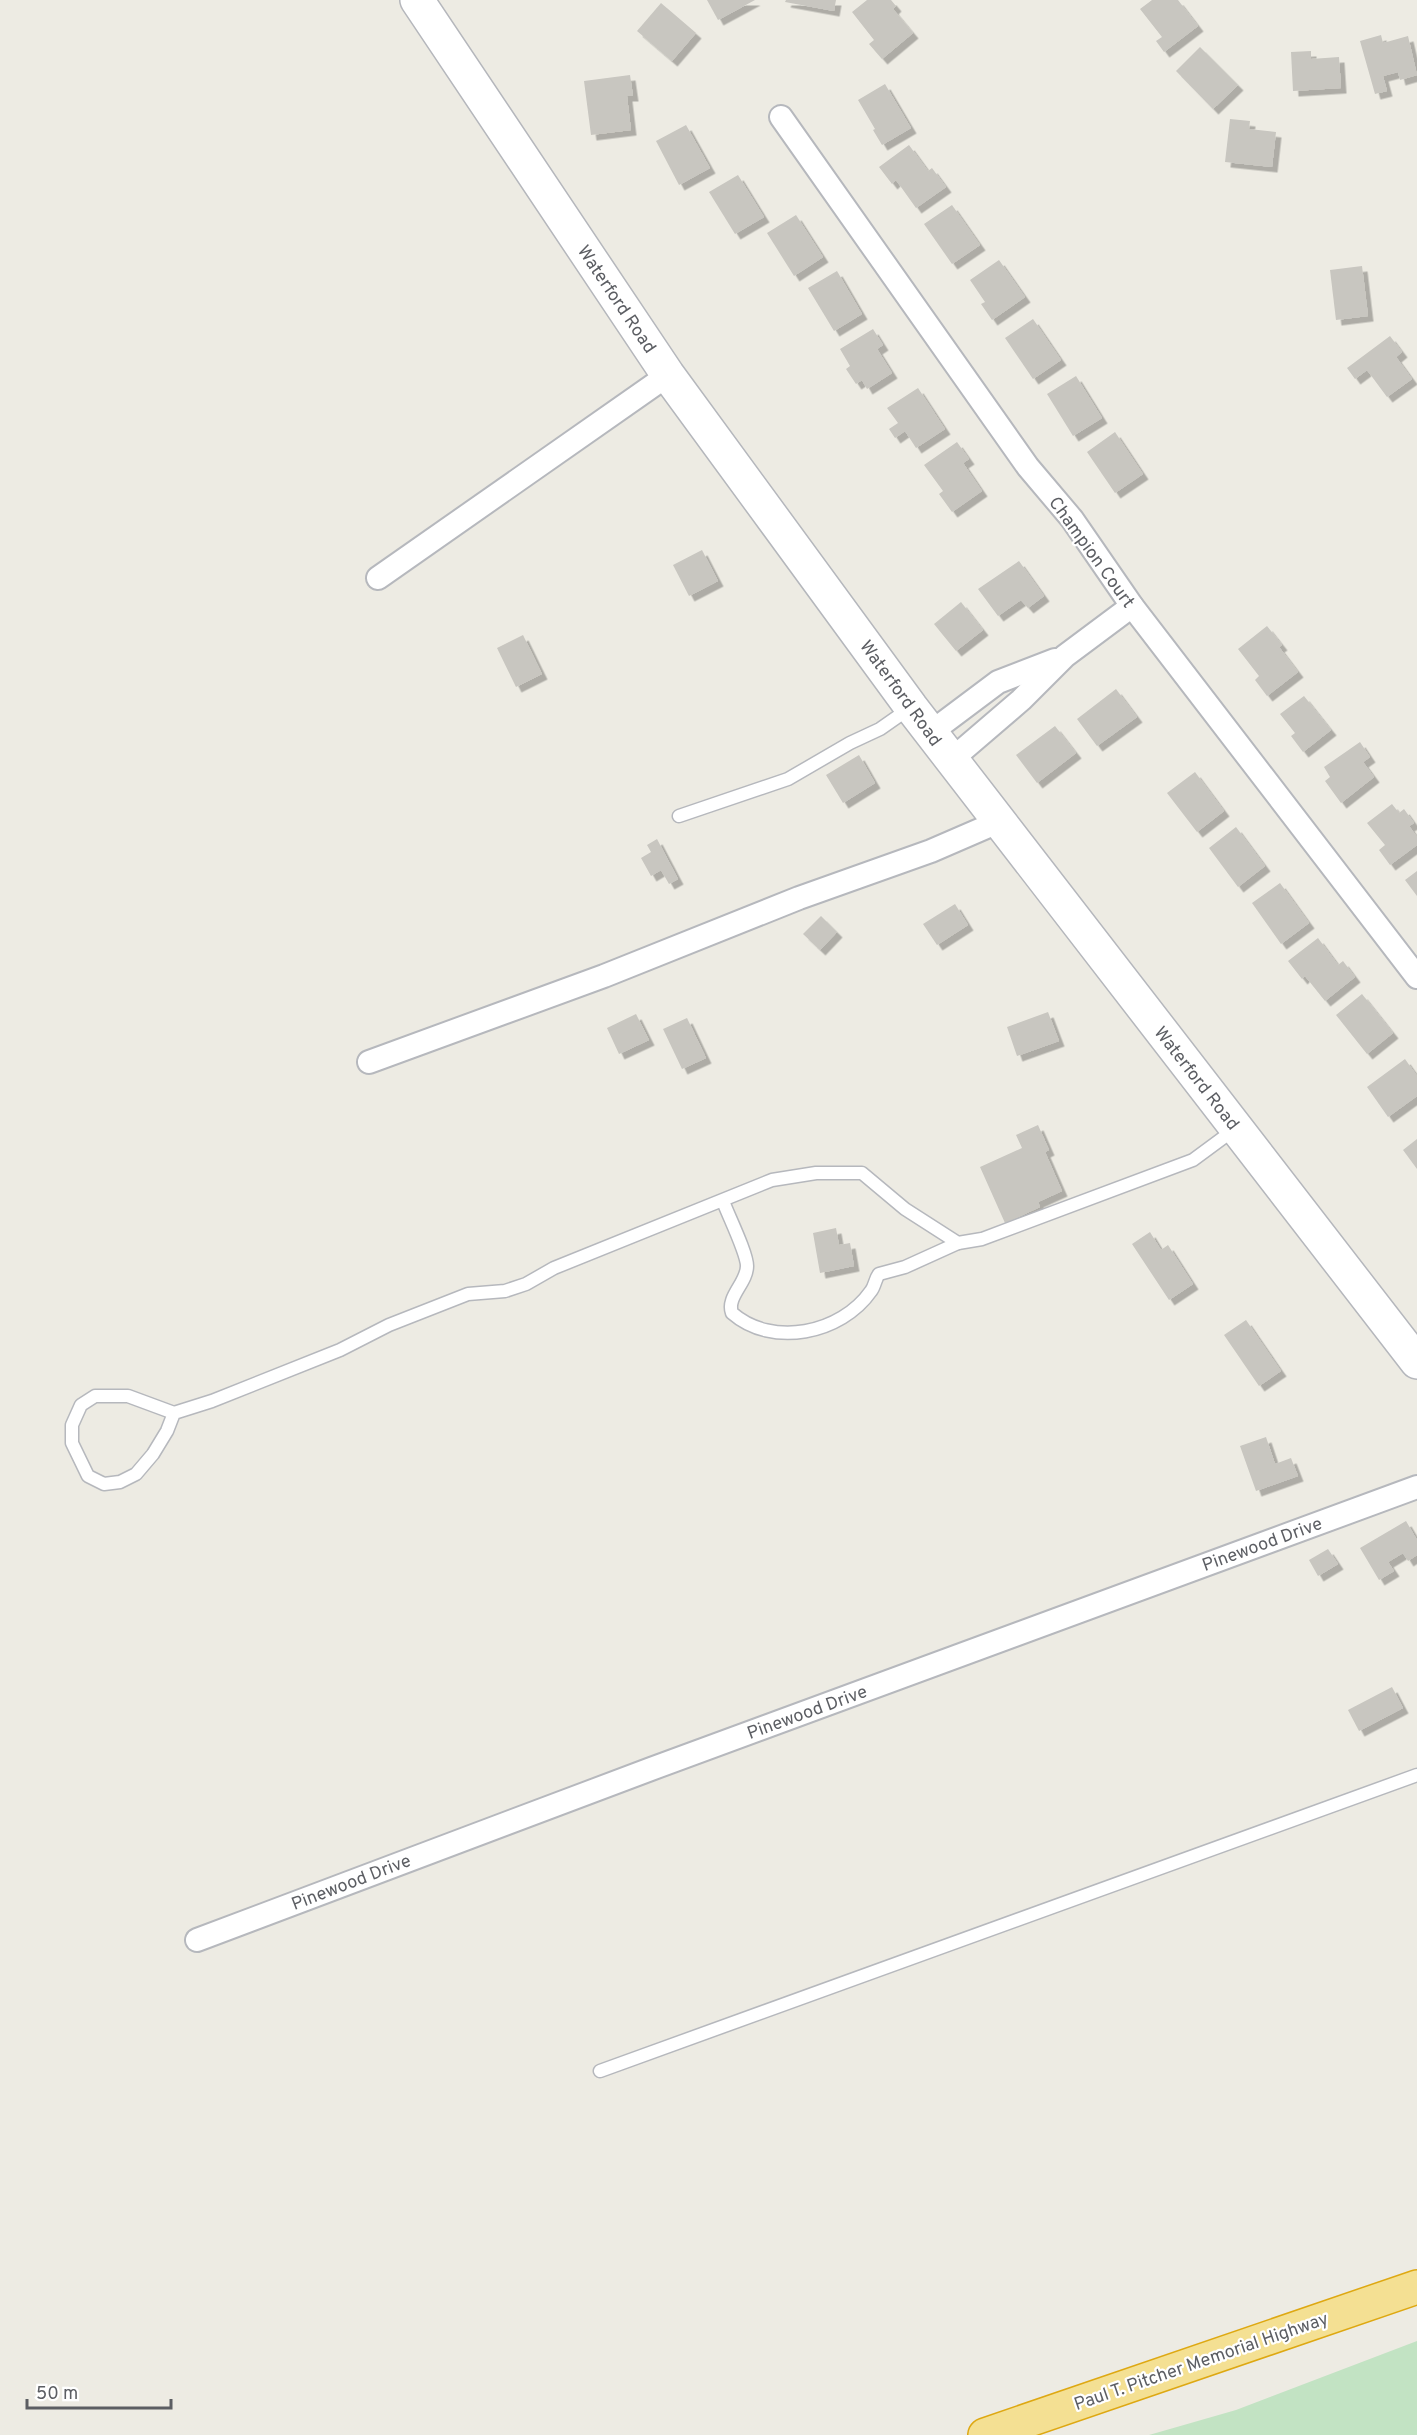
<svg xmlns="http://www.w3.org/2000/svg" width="1417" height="2435" font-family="Overpass,sans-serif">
  <defs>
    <filter id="shadow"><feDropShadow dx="5.5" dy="5.5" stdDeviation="0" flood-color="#0004"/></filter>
  </defs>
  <rect width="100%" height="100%" fill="#edebe3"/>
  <!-- green -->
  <path fill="#c2e3c3" d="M1417 2341V2435H1149L1236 2410Z"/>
  <!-- building -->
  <g fill="#c8c6c0" filter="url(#shadow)">
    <path d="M707 0H755L718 20Z"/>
    <path d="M786 0H836L834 11 785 2Z"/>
    <path d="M867 0H891L896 6 893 9 913 33 882 59 869 44 874 40 852 12Z"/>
    <path d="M1152 0H1178L1198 26 1164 52 1156 41 1162 37 1140 9Z"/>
    <path d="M661 3 696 33 672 61 637 31Z"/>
    <path d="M1381 35 1383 43 1408 36 1417 75 1400 80 1398 72 1383 76 1387 91 1375 94 1360 41Z"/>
    <path d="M1200 47 1238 85 1213 109 1176 71Z"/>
    <path d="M1311 51V59L1339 57 1341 88 1293 91 1291 52Z"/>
    <path d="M630 75 633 96H627L631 130 591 135 584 81Z"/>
    <path d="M885 84 911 128 882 145 873 130 875 129 858 100Z"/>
    <path d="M1230 119 1250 121 1249 129 1276 132 1272 167 1225 162Z"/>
    <path d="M686 125 710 168 679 185 656 141Z"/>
    <path d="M909 145 928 171 932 168 946 187 916 208 896 180 892 184 879 167Z"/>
    <path d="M738 175 764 217 735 234 709 192Z"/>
    <path d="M952 205 980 245 952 264 924 224Z"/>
    <path d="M796 215 823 257 794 276 767 233Z"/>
    <path d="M999 260 1025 297 992 320 981 304 985 302 970 280Z"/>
    <path d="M1362 266 1368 316 1336 320 1330 270Z"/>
    <path d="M837 271 862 314 834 331 808 288Z"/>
    <path d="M1033 319 1061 360 1033 379 1005 338Z"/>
    <path d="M873 329 883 345 877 349 892 373 867 389 862 380 856 384 846 369 850 366 840 349Z"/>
    <path d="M1390 336 1402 352 1396 357 1412 379 1387 397 1367 370 1355 379 1347 368Z"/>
    <path d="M1076 376 1102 418 1073 436 1047 394Z"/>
    <path d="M918 388 945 429 916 448 905 431 895 438 889 429 898 423 887 408Z"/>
    <path d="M1115 432 1143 474 1115 493 1087 452Z"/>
    <path d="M957 442 969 459 963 463 982 491 952 512 939 494 943 491 924 465Z"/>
    <path d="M702 550 718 581 689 596 673 565Z"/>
    <path d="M1019 561 1044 596 1028 608 1021 600 998 616 978 589Z"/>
    <path d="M961 602 983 630 956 651 934 624Z"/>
    <path d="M1267 626 1282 645 1279 647 1298 672 1267 696 1255 680 1259 676 1238 649Z"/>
    <path d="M523 635 542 674 516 687 497 648Z"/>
    <path d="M1116 689 1137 717 1097 746 1077 719Z"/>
    <path d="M1304 696 1331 730 1303 752 1291 736 1295 733 1280 714Z"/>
    <path d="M1055 726 1076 753 1037 783 1016 755Z"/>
    <path d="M1360 742 1370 757 1363 762 1374 777 1341 803 1325 781 1330 777 1324 767Z"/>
    <path d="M859 755 875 783 843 803 826 775Z"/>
    <path d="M1195 772 1224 811 1197 832 1167 793Z"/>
    <path d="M1392 804 1399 813 1404 809 1414 823 1409 826 1417 837V845L1390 865 1379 850 1385 845 1367 823Z"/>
    <path d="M1236 827 1265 866 1238 887 1209 848Z"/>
    <path d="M657 839 678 879 669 884 661 870 651 876 641 858 651 852 647 845Z"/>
    <path d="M1417 871V896L1405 880Z"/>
    <path d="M1280 883 1309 923 1281 944 1252 903Z"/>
    <path d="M955 904 968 925 937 945 923 924Z"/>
    <path d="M821 916 837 932 820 950 803 934Z"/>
    <path d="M1318 938 1338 965 1343 961 1355 977 1325 1001 1305 976 1302 979 1288 961Z"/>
    <path d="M1362 994 1393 1033 1367 1054 1336 1015Z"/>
    <path d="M1048 1012 1059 1041 1017 1056 1007 1027Z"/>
    <path d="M636 1014 649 1040 619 1054 607 1028Z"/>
    <path d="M687 1018 706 1058 682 1069 663 1029Z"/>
    <path d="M1405 1059 1417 1076V1096L1388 1117 1367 1087Z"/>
    <path d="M1038 1125 1049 1150 1045 1152 1062 1191 1038 1202 1040 1207 1005 1223 980 1167 1022 1148 1016 1135Z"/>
    <path d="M1417 1139V1169L1403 1150Z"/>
    <path d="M836 1228 839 1245 850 1243 854 1266 820 1273 813 1233Z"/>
    <path d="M1150 1232 1161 1250 1168 1245 1193 1284 1169 1300 1132 1244Z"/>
    <path d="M1246 1320 1281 1371 1259 1386 1224 1335Z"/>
    <path d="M1266 1437 1275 1464 1291 1458 1298 1476 1256 1491 1240 1446Z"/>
    <path d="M1406 1521 1417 1540V1555L1408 1561 1403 1553 1388 1562 1394 1571 1379 1580 1360 1548Z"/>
    <path d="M1328 1549 1338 1564 1318 1576 1309 1560Z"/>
    <path d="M1392 1687 1403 1708 1359 1731 1348 1710Z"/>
  </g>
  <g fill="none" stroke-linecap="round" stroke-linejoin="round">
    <!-- service casing -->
    <g stroke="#b6b8bd" stroke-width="15">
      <g id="service">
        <path d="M679 816 788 779 850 743 880 729 910 708"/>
        <path d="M723 1201C728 1215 747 1253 747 1266 747 1283 726 1297 732 1313 772 1348 841 1334 871 1291 875 1286 875 1279 879 1274L905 1267 958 1243"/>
        <path d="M174 1413 167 1431 153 1454 136 1474 120 1482 104 1484 88 1476 72 1443V1425L81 1405 95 1396H128L174 1413 212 1401 340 1350 389 1325 468 1294 505 1291 526 1284 554 1268 772 1180 816 1173H862L905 1209 958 1243 982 1239 1193 1160 1235 1129"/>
        <path d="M600 2071 1417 1775"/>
      </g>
    </g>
    <!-- minor casing -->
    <g stroke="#b6b8bd" stroke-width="26">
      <g id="minor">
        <path d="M781 117 1028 467 1072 519 1132 606 1417 977"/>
        <path d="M378 578 668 375"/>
        <path d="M930 733 998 682 1055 660"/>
        <path d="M951 760 1021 700 1065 656 1132 606"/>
        <path d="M369 1062 604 976 799 898 931 851 998 822"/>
        <path d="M197 1940 651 1769 1417 1487"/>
      </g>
    </g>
    <!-- secondary casing -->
    <g stroke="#b5b7bc" stroke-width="36">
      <path id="secondary" d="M417 0 668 375 911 707 1417 1362"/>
    </g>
    <!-- motorway casing -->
    <g stroke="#dea812" stroke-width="36">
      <path id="motorway" d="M985 2435 1417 2287"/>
    </g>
    <!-- service -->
    <use href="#service" stroke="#fff" stroke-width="12"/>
    <!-- minor -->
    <use href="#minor" stroke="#fff" stroke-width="22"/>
    <!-- secondary -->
    <use href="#secondary" stroke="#fff" stroke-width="33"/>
    <!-- motorway -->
    <use href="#motorway" stroke="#f4e093" stroke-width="33"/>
  </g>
  <g text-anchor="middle" stroke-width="4.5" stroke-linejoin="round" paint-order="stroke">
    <!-- street labels -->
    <g font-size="18" fill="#5c5e63" stroke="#fff">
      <text transform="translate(617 299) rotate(56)" y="6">Waterford Road</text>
      <text transform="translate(1092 552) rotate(54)" y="6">Champion Court</text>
      <text transform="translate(901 693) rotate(54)" y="6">Waterford Road</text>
      <text transform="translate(1197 1078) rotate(52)" y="6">Waterford Road</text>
      <text transform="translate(1262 1544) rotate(-20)" y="6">Pinewood Drive</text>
      <text transform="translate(807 1712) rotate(-20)" y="6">Pinewood Drive</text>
      <text transform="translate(351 1882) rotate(-21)" y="6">Pinewood Drive</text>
      <text transform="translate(1201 2361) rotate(-19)" y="6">Paul T. Pitcher Memorial Highway</text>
    </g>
  </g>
  <!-- scale -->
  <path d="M27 2399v9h144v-9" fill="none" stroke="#5c5e63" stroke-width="3"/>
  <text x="36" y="2399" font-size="18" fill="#5c5e63" stroke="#ffffff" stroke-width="4.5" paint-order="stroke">50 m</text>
</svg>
